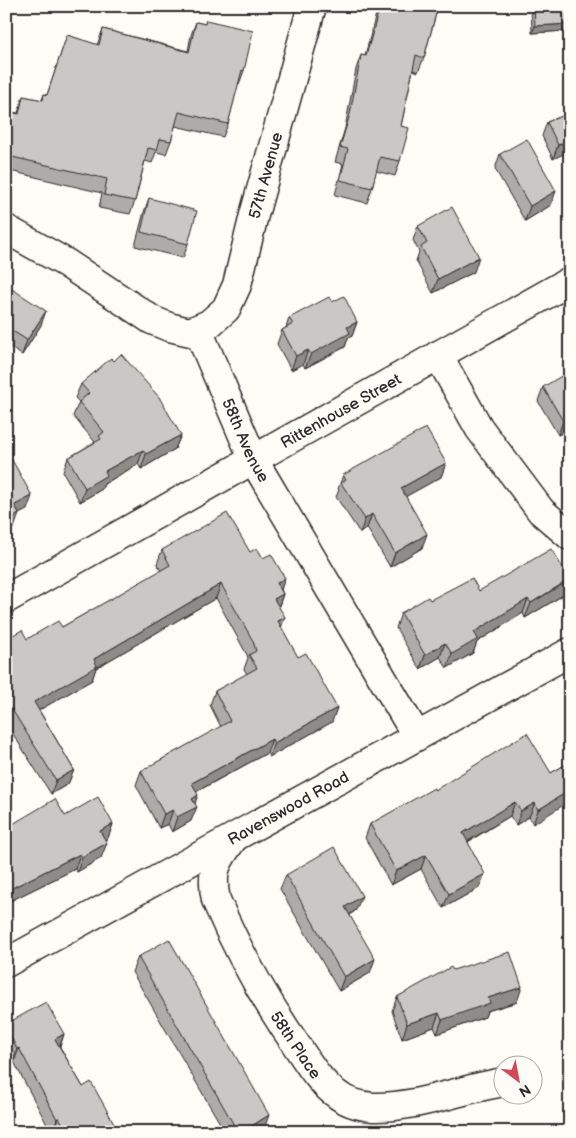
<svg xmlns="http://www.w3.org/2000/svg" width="576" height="1138" font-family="'Balsamiq Sans',sans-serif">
  <rect width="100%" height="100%" fill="#fdfcf7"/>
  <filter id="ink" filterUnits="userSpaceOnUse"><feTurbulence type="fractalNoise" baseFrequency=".02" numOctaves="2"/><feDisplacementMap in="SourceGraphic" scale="10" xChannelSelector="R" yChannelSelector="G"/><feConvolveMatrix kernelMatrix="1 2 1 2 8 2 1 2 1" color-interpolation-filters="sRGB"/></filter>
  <g filter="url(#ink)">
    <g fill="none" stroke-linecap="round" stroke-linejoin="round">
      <!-- street casing -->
      <g stroke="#2b2b2b" stroke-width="31">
        <g id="street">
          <path id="s1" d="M6 229 66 263 152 320 169 327 190 332 209 324 226 309 237 285 254 215 312 6"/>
          <path id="s2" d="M198 330 253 459 416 735"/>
          <path d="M438 355 479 428 541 511 570 536"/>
          <path id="s3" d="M6 599 570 281"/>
          <path id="s4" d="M233 839C216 862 210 871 216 900 238 952 267 1003 299 1049 309 1064 320 1082 335 1093 346 1102 359 1106 373 1107 418 1108 460 1089 504 1082"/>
          <path id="s5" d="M6 963 570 652"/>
        </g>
      </g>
      <!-- street -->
      <use href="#street" stroke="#fdfcf7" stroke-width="28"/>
    </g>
    <!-- wall -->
    <g fill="#adaca9" stroke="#2b2b2b">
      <path d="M378 6H438L424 58 418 72 413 70 401 126 400 161 395 176 376 171 372 188 367 203 335 195 343 164 335 162 345 128 356 69 361 55 365 56Z"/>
      <path d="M531 6H569V24L566 31 532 33Z"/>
      <path d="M206 20 244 71 239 84H238L228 124 223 137 175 126 171 141 166 154 156 152 152 163 145 161 135 201 130 214 99 208 102 193 6 170V111L18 113 23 96 42 100 44 94 47 95 67 35 97 45 103 29 188 51 191 35 196 22 205 24Z"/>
      <path d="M570 113 553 159 542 136 547 122Z"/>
      <path d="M500 154 551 205 525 221 495 169Z"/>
      <path d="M149 198 188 244 183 258 135 246 144 212Z"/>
      <path d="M418 226 474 272 433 293 416 261 419 252 413 240Z"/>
      <path d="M6 298 41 325 22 355 6 345Z"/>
      <path d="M332 302 357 322 352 336 348 338 345 347 305 368 303 364 291 370 277 344 282 330 286 328 289 318Z"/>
      <path d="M81 384 181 435 175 449 141 469 138 464 104 484 102 489 80 502 63 472 68 458 95 442 73 416 79 402 75 398Z"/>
      <path d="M543 387 570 429 558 435 538 401Z"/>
      <path d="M446 463 441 477 406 496 422 548 390 567 367 528 360 533 336 497 339 490 338 489 343 475Z"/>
      <path d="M162 550 250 552 281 589 283 594 279 606 281 627 332 722 269 757 267 753 196 792 195 804 191 821 172 832 168 824 159 828 136 785 141 771 221 727 210 705 215 691 247 674 244 669 248 658 247 655 216 598 96 668 92 680 39 710 74 770 68 784 51 794 6 723 27 639 62 627 161 571 157 564Z"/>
      <path d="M479 591 565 594 525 618 523 613 477 642 473 653 447 668 440 657 420 669 396 628 401 613 430 600Z"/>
      <path d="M570 762 533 824 529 817 516 825 510 816 468 842 479 888 443 908 421 869 391 885 365 838 370 824 435 790 551 773Z"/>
      <path d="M65 816 113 824 108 838 105 840 101 858 77 872 75 869 6 903V828Z"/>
      <path d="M286 875 356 910 350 915 370 973 339 991 280 889Z"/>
      <path d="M138 957 264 1129 260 1132H225L132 972Z"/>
      <path d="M453 970 517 1002 487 1011 485 1017 437 1034 434 1027 402 1039 392 1011 397 997Z"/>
      <path d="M6 1024 64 1034 60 1047 83 1087 119 1132H51L14 1062 12 1064 6 1052Z"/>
    </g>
    <!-- shaded-wall -->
    <g fill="#8d8c89" stroke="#2b2b2b">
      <path d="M569 24 566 31 532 33 535 26Z"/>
      <path d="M570 140V151L553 159 558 145Z"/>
      <path d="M556 191 551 205 525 221 530 206Z"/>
      <path d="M479 257 474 272 433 293 438 279Z"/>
      <path d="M46 311 41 325 22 355 27 340Z"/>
      <path d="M357 322 352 336 348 338 345 347 305 368 311 354 347 327Z"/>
      <path d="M308 350 303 364 291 370 296 356Z"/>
      <path d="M570 417V429L558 435 563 421Z"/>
      <path d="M181 435 175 449 141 469 146 454Z"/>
      <path d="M143 450 138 464 104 484 102 489 80 502 85 488 105 471Z"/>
      <path d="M446 463 441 477 396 502 401 488Z"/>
      <path d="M32 496 27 510 19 514 14 528 6 533V521L15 505Z"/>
      <path d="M372 514 367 528 360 533 365 519Z"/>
      <path d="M427 534 422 548 390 567 395 553Z"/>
      <path d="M285 578 280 593 277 583Z"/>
      <path d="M570 580 565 594 525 618 531 603Z"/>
      <path d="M221 584 216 598 96 668 92 680 29 716 34 702 94 659Z"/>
      <path d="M283 594 278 608 274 599Z"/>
      <path d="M528 599 523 613 477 642 473 653 447 668 452 654 474 632Z"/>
      <path d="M285 617 280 631 278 621Z"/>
      <path d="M445 643 440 657 420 669 425 655Z"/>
      <path d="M11 708 6 723V711Z"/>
      <path d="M337 708 332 722 269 757 274 743Z"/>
      <path d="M272 739 267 753 186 797 192 783Z"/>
      <path d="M74 770 68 784 51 794 56 780Z"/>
      <path d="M570 790V801L533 824 538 810Z"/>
      <path d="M198 795 193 809 197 807 191 821 172 832 177 817 192 799Z"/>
      <path d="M515 802 510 816 458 847 463 833Z"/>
      <path d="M535 803 529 817 516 825 521 811Z"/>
      <path d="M173 810 168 824 159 828 164 814Z"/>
      <path d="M113 824 108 838 95 846 100 831Z"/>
      <path d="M107 843 101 858 77 872 82 857Z"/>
      <path d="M80 854 75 869 6 903V891Z"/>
      <path d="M426 855 421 869 391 885 396 871Z"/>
      <path d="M485 874 479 888 443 908 449 894Z"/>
      <path d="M362 896 356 910 340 921 345 907Z"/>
      <path d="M375 959 370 973 339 991 344 977Z"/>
      <path d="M522 987 517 1002 487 1011 485 1017 437 1034 442 1020 488 998Z"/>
      <path d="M439 1013 434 1027 402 1039 407 1024Z"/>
      <path d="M64 1034 59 1048 55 1039Z"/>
      <path d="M19 1048 14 1062 12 1064 17 1049Z"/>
      <path d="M269 1115 264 1129 260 1132H242Z"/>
      <path d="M59 1117 54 1132H52L57 1119Z"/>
    </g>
    <!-- building -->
    <g fill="#c9c8c4" stroke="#2b2b2b">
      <path d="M380 6H438L424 58 416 55 401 126 409 128 400 161 380 157 372 188 340 180 348 149 340 147 350 114 361 55 366 56Z"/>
      <path d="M534 6H569V24L535 26Z"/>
      <path d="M206 20 253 31 244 71 242 70 228 124 179 112 171 141 160 139 157 150 148 148 135 201 104 195 107 179 8 156 10 148H6V111L19 114 23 96 43 100 44 94 47 95 67 35 99 45 103 29 189 52 196 22 205 24Z"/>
      <path d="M570 113V140L558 145 547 122Z"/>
      <path d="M527 139 556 191 530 206 500 154Z"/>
      <path d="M149 198 197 211 188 244 141 232Z"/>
      <path d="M452 207 479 257 438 279 421 247 427 243 418 226Z"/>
      <path d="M12 289 46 311 27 340 6 327V298Z"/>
      <path d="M344 296 357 322 347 327 350 333 311 354 308 350 296 356 282 330 293 324 289 318 329 297 332 302Z"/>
      <path d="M121 354 159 397 181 435 146 454 143 450 105 471 107 475 85 488 68 458 101 439 99 436 104 432 79 402 89 393 81 384 111 358 114 361Z"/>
      <path d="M570 371V417L563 421 543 387Z"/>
      <path d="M426 428 446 463 401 488 427 534 395 553 372 514 365 519 341 483 346 480 343 475Z"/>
      <path d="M6 449 32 496 15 505 19 514 6 521Z"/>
      <path d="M227 513 250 552 257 548 263 558 271 554 285 578 277 583 283 594 274 599 285 617 278 621 298 657 306 653 337 708 274 743 272 739 192 783 198 795 192 799 197 807 177 817 173 810 164 814 141 771 230 721 215 691 257 668 249 655 256 651 253 641 221 584 94 659 97 666 34 702 74 770 56 780 11 708 6 711V639L22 630 27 639 58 621 62 627 170 565 162 550Z"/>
      <path d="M551 549 570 579 531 603 528 599 474 632 478 639 452 654 445 643 425 655 401 613 428 597 430 600 472 578 479 591Z"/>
      <path d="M527 733 551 773 570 762V790L538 810 535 803 521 811 515 802 463 833 485 874 449 894 426 855 396 871 370 824 434 788 435 790Z"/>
      <path d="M98 797 113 824 100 831 107 843 82 857 80 854 6 891V853L12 849 6 839V828L55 799 65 816Z"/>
      <path d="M334 847 362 896 345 907 375 959 344 977 286 875Z"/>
      <path d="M169 939 269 1115 242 1132H238L138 957Z"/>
      <path d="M510 952 522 987 488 998 490 1003 442 1020 439 1013 407 1024 397 997 451 967 453 970Z"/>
      <path d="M46 1002 64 1034 55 1039 83 1087 91 1082 119 1132H67L59 1117 57 1119 19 1048 17 1049 6 1027V1024Z"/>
    </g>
  </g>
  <g text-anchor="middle" stroke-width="4" stroke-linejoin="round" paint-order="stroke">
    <!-- street labels -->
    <g font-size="16" fill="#2b2b2b" stroke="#fdfcf7">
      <text dy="6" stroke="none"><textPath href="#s1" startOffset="395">57th Avenue</textPath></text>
      <text dy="6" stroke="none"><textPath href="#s3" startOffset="384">Rittenhouse Street</textPath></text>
      <text dy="6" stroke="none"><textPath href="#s2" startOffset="120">58th Avenue</textPath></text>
      <text dy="6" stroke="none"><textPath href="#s5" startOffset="322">Ravenswood Road</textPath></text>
      <text dy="6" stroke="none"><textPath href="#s4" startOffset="232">58th Place</textPath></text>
    </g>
  </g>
  <!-- margin -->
  <rect width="576" height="1138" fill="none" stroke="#fdfcf7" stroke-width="25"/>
  <rect x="12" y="12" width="551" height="1113" fill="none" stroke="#2b2b2b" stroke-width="2" filter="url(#ink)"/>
  <!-- north arrow -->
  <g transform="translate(518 1080) rotate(148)"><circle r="24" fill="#fdfcf7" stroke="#a9a8a5"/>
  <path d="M0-4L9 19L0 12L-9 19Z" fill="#d1495b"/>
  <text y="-8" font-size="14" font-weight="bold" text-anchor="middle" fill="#2b2b2b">N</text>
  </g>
</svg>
